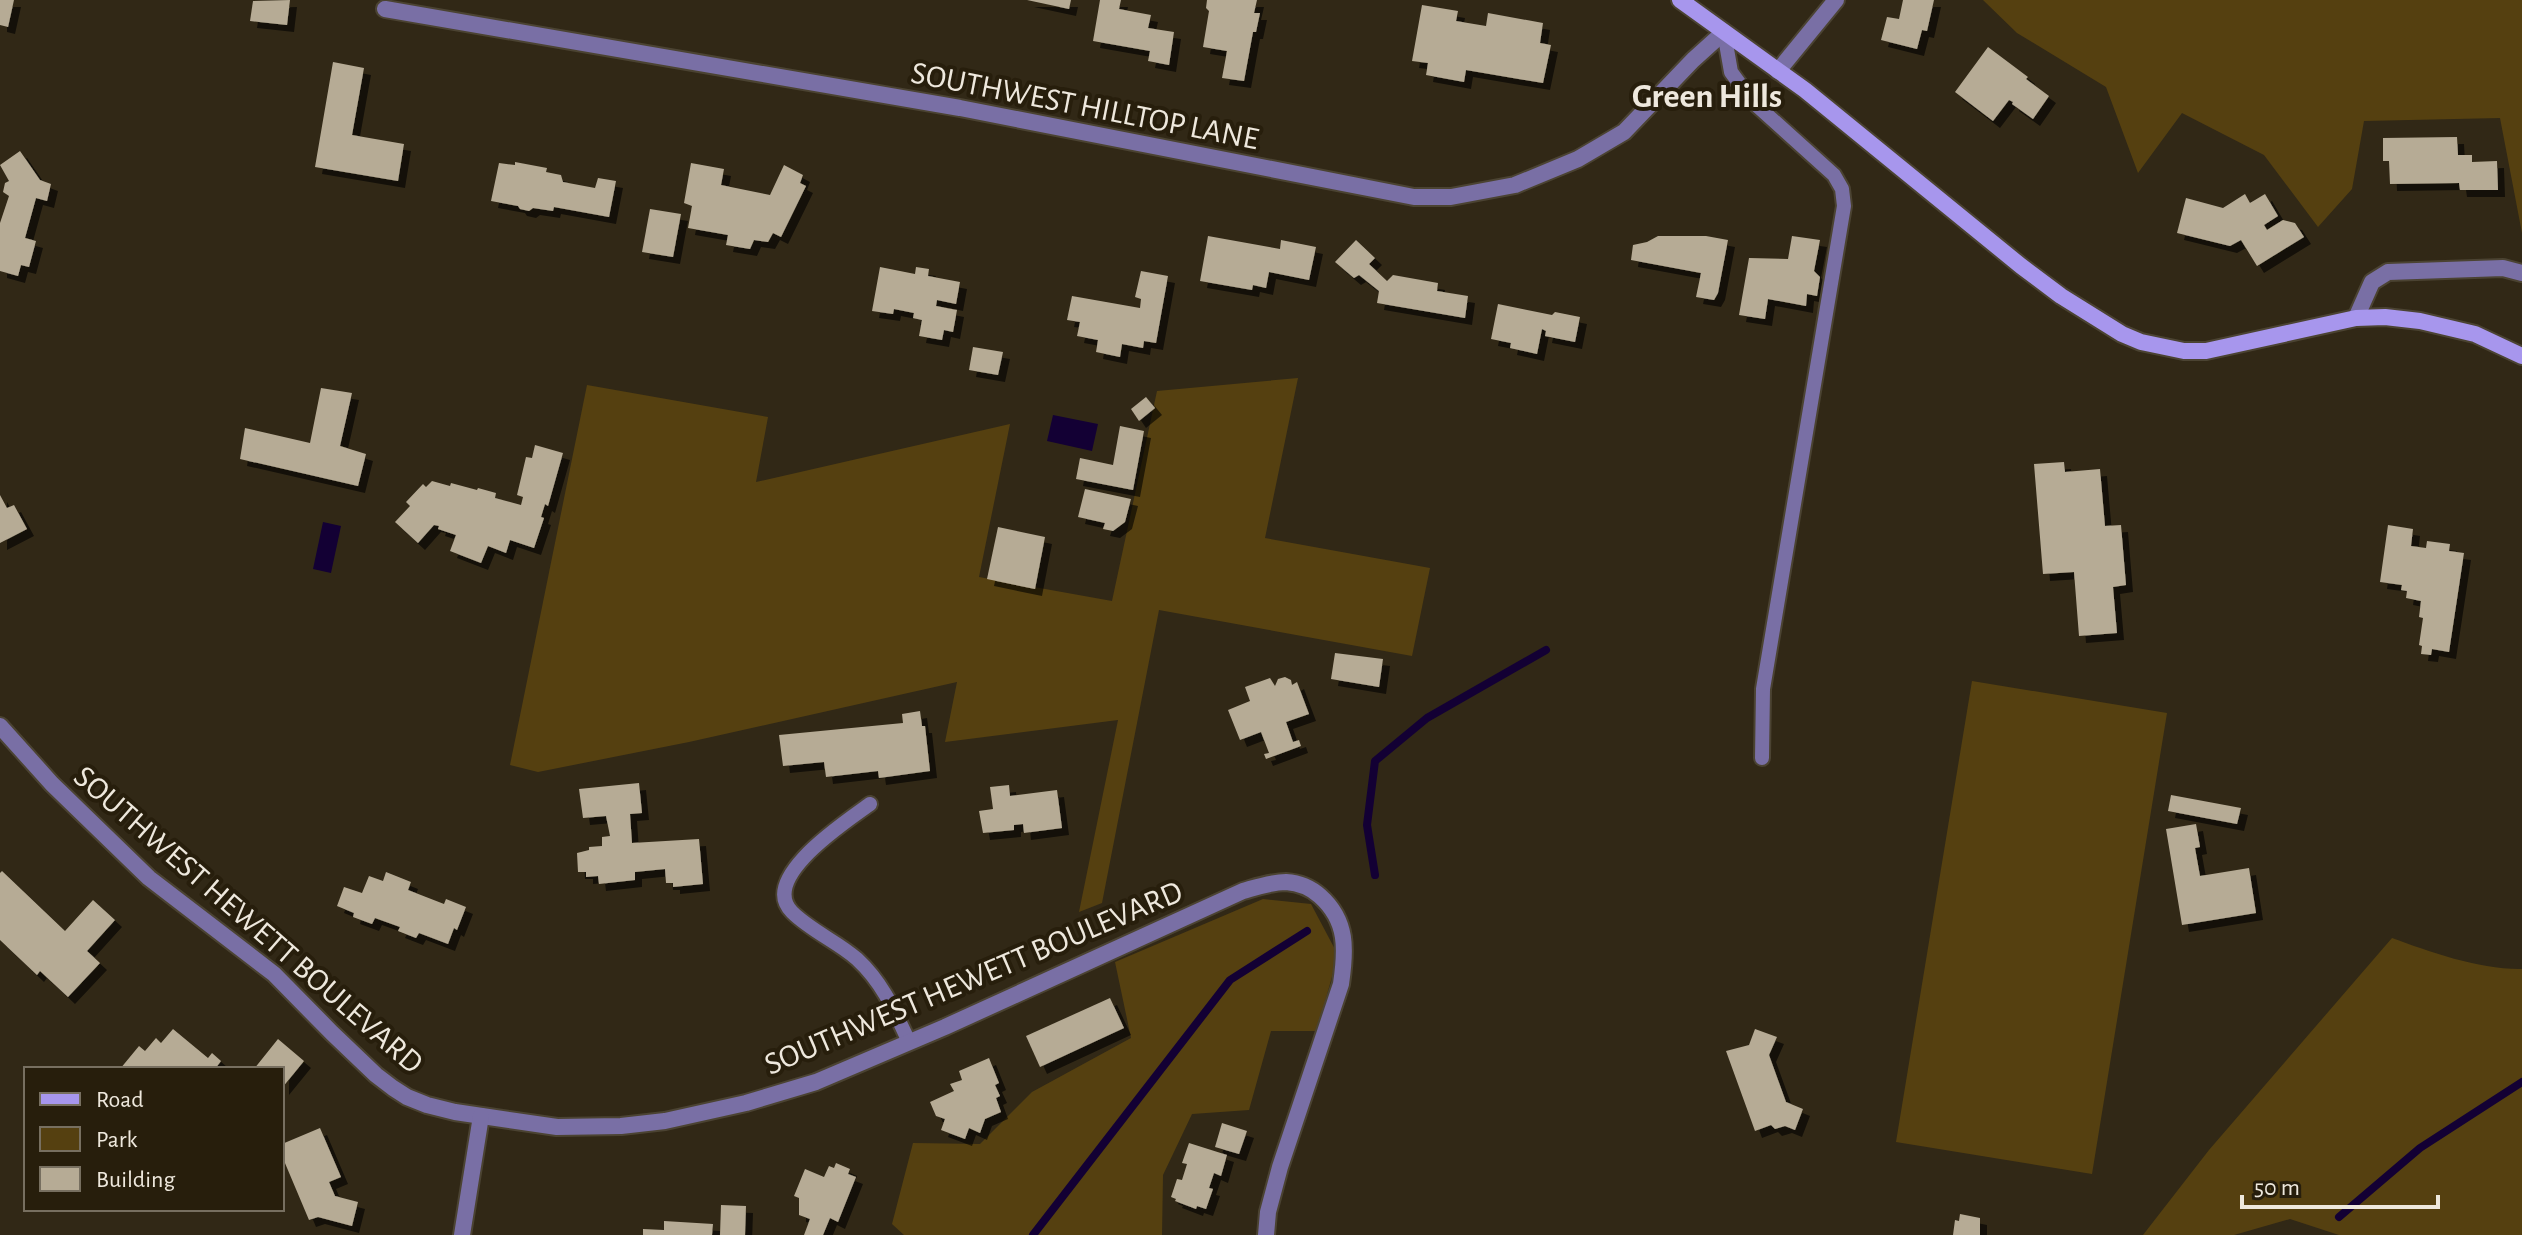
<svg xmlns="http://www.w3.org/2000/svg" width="2522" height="1235" font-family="'Alegreya Sans',sans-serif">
  <defs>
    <filter id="shadow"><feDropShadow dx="7" dy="7" stdDeviation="0" flood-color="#0009"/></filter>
  </defs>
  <rect width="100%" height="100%" fill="#312816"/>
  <!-- green -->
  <g fill="#554010">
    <path d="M1983 0H2522V233L2500 118 2364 121 2352 189 2318 227 2264 155 2182 113 2138 173 2106 87 2017 33Z"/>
    <path d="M1298 378 1265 538 1430 568 1412 656 1159 610 1102 903 1079 912 1118 720 945 742 957 682 689 742 538 772 510 765 587 385 768 417 756 482 1010 424 979 577 1112 601 1157 391Z"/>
    <path d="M1972 681 2167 713 2092 1174 1896 1142Z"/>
    <path d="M1263 899 1311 904 1338 955 1317 1031H1271L1249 1110 1192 1114 1163 1175 1162 1235H904L892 1224 913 1143 980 1144 1032 1092 1131 1038 1115 962Z"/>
    <path d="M2392 938C2430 952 2481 970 2522 969V1235H2339L2290 1219 2234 1235H2143L2209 1150Z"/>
  </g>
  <!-- water -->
  <g fill="#130034">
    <path d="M1053 415 1098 424 1092 451 1047 441Z"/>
    <path d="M323 522 341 526 331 573 313 569Z"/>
  </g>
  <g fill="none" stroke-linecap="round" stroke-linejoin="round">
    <!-- stream -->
    <g stroke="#130034" stroke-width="8">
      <path d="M1375 875 1367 825 1375 761 1427 718 1546 650"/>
      <path d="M2339 1217 2420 1148 2522 1082"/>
      <path d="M1033 1235 1230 980 1307 931"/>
    </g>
  </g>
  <!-- building -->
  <g fill="#b6ab95" filter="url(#shadow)">
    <path d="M0 0H14L8 27 0 25Z"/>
    <path d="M290 0 287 25 250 21 253 1Z"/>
    <path d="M1027 0H1071L1069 9Z"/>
    <path d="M1100 0H1121L1119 9 1151 15 1148 28 1174 32 1169 65 1148 61 1150 51 1093 41Z"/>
    <path d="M1207 0H1257L1254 13H1260L1256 32H1253L1244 81 1222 78 1227 51 1203 47 1209 11 1206 8Z"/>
    <path d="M1903 0H1934L1927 31 1922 30 1917 49 1881 40 1887 17 1899 19Z"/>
    <path d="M1422 5 1458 11 1456 21 1486 26 1488 13 1543 23 1540 43 1551 45 1543 83 1466 70 1464 82 1426 75 1428 63 1412 61Z"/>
    <path d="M1988 47 2028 77 2026 79 2049 96 2033 119 2012 104 2013 102 2009 100 1993 121 1955 92Z"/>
    <path d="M333 62 364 68 352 135 404 144 398 181 315 167Z"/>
    <path d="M2457 137 2458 155H2472V162L2497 161 2498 190H2460L2459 183 2390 184 2389 161H2383V138Z"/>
    <path d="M20 151 40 180 51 184 47 201 36 198 25 238 36 241 29 267 21 265 18 276 0 271V223L9 196 3 192 5 183 9 181 0 165Z"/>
    <path d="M515 162 547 168 546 172 561 175 563 182 595 188 598 178 616 181 609 217 554 207 553 211 533 208 529 211 520 209 518 206 491 201 499 163 515 165Z"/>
    <path d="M691 163 724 169 721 185 770 195 784 165 803 175 800 183 806 186 781 237 773 233 768 242 754 240 750 249 726 245 728 235 688 228 692 206 684 203Z"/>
    <path d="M2245 194 2250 203 2265 194 2278 216 2264 225 2267 230 2283 220 2295 223 2304 237 2257 266 2241 240 2230 246 2177 233 2186 198 2223 208Z"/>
    <path d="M650 209 681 214 673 257 642 252Z"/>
    <path d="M1208 236 1280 249 1281 240 1316 247 1309 280 1269 272 1266 288 1253 285 1252 290 1200 281Z"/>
    <path d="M1658 236H1706L1728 240 1718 293 1714 300 1696 297 1701 273 1631 260 1633 245 1647 242Z"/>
    <path d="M1792 236 1820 240 1814 271 1820 277 1817 296 1807 294 1806 306 1768 299 1765 319 1739 315 1749 258 1788 259Z"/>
    <path d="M1356 240 1375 258 1369 264 1387 281 1393 275 1438 283 1437 291 1468 296 1465 318 1377 303 1379 291 1359 275 1354 278 1335 262Z"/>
    <path d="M880 267 915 274 916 267 929 269 928 276 960 282 956 304 937 300 936 306 957 310 953 332 944 330 942 340 919 336 922 320 913 318 914 313 894 309 893 314 872 311Z"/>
    <path d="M1141 271 1168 276 1156 343 1144 341 1143 348 1122 344 1120 357 1096 352 1098 340 1077 336 1080 322 1067 320 1072 296 1140 308 1141 299 1135 297Z"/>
    <path d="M1498 304 1552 315 1555 312 1580 317 1575 342 1545 336 1546 331 1542 329 1537 354 1510 348 1511 343 1491 339Z"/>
    <path d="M973 347 1003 352 998 375 969 370Z"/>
    <path d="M321 388 352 393 340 446 366 454 358 486 240 459 245 428 310 443Z"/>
    <path d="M1146 397 1155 408 1139 421 1131 409Z"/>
    <path d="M1120 426 1144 431 1133 490 1076 479 1080 458 1113 465Z"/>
    <path d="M535 445 563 453 548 506 545 504 541 517 544 518 534 548 510 540 506 553 488 546 481 563 450 551 456 535 438 529 439 526 434 525 418 543 395 522 410 506 406 502 423 484 426 487 432 481 450 486 451 483 477 490 478 488 496 493 495 498 521 505 523 497 517 495 526 457 532 458Z"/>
    <path d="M2064 462 2065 472 2100 469 2105 526 2121 525 2126 585 2113 587 2117 633 2079 636 2074 572 2043 574 2034 464Z"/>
    <path d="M1085 489 1131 499 1125 522 1113 531 1103 529 1105 523 1078 517Z"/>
    <path d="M0 495 7 508 14 505 27 529 0 543Z"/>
    <path d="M2388 525 2413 529 2411 546 2426 548 2427 541 2450 544 2449 551 2464 553 2449 652 2432 649 2431 655 2421 654 2422 646 2419 645 2423 618 2419 617 2421 601 2406 598 2407 591 2401 590 2402 585 2380 582Z"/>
    <path d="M998 527 1045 537 1035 589 987 579Z"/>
    <path d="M1335 653 1383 659 1379 687 1331 679Z"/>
    <path d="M1285 677 1291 680 1292 685 1297 682 1309 714 1286 722 1293 742 1299 740 1301 746 1266 759 1264 754 1269 753 1261 732 1240 740 1228 710 1250 701 1245 687 1270 678 1275 686 1278 679Z"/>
    <path d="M920 711 922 726H925L930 771 879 778 878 771 826 777 824 762 783 766 779 735 903 723 902 714Z"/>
    <path d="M639 783 642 813 630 814 632 843 699 839 703 884 673 887V883H666L665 869 635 872V880L599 884 598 876 586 877V872H578L577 853 589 850V847L602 846V837L610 836 606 816 583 818 579 789Z"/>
    <path d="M1009 785 1010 796 1057 790 1062 828 1024 833 1023 824 1014 825V830L983 833 979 811 993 809 990 787Z"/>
    <path d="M2171 795 2241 808 2237 824 2168 811Z"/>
    <path d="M2196 824 2200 847 2195 848 2200 876 2249 868 2256 913 2182 925 2166 829Z"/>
    <path d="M2 871 65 931 93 900 115 920 87 951 100 963 68 997 40 971 37 975 0 940V873Z"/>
    <path d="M386 872 411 882 408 890 444 904 446 899 466 907 457 930 454 928 448 944 419 933 416 938 398 931 400 927 375 918 372 924 353 917 354 913 337 906 344 887 362 893 369 876 383 881Z"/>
    <path d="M1110 998 1124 1028 1040 1067 1026 1036Z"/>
    <path d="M173 1029 208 1058 212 1053 221 1061 215 1069H120L139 1046 145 1051 156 1038 161 1043Z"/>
    <path d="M1755 1029 1777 1037 1769 1055 1786 1102 1803 1109 1795 1130 1785 1126 1775 1129 1771 1125 1755 1131 1726 1051 1749 1045Z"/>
    <path d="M278 1039 304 1061 282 1088V1069H254Z"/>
    <path d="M989 1058 999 1083 995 1085 1000 1096 996 1098 1001 1112 985 1119 980 1133 969 1128 965 1139 941 1130 945 1119 936 1116 930 1102 954 1091 950 1084 962 1080 959 1071Z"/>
    <path d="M1222 1123 1247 1131 1239 1154 1215 1147Z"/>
    <path d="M320 1128 341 1177 329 1182 335 1196 358 1202 352 1226 318 1217 309 1220 282 1156V1144Z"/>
    <path d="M1189 1143 1227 1155 1221 1176 1214 1173 1209 1188 1213 1189 1206 1209 1197 1206 1196 1209 1175 1201 1176 1199 1171 1197 1177 1179 1182 1180 1187 1164 1182 1163Z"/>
    <path d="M836 1163 850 1169 848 1174 856 1177 838 1222 830 1218 823 1235H804L810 1219 799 1215V1198L794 1196 805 1169 824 1177 829 1166 834 1168Z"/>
    <path d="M721 1205 746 1206 745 1235H720Z"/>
    <path d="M1960 1214 1980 1218V1235H1953L1955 1220 1959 1221Z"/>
    <path d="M664 1221 713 1224 712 1235H643V1229L664 1230Z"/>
  </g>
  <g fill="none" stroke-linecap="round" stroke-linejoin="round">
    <!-- service casing -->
    <g stroke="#4b4332" stroke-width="18">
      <g id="service">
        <path d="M1724 32 1731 72 1753 102 1834 175 1842 189 1844 206 1763 689 1762 758"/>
        <path d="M870 804C847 821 758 878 792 912 811 931 838 942 857 959 883 983 895 1012 909 1042"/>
      </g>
    </g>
    <!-- minor casing -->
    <g stroke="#4b4332" stroke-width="20">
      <g id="minor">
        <path d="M385 9 960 108 1414 197H1451L1515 185 1578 159 1624 132 1693 60 1724 32"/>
        <path d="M1778 71 1836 0"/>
        <path d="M2356 318 2372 282 2388 272 2503 268 2522 273"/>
        <path d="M0 726 52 784 149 878 274 974 332 1033 376 1075 393 1088 407 1097 427 1105 455 1112 557 1127 621 1126 665 1121 746 1103 816 1082 945 1027 1243 891C1257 887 1271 882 1286 882 1300 883 1310 887 1320 896 1348 921 1346 950 1341 984L1280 1167 1268 1212 1266 1235"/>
        <path d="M462 1235 481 1116"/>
      </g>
    </g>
    <!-- secondary casing -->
    <g stroke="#4b4332" stroke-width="20">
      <path id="secondary" d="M1680 0 1805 90 2021 266 2061 296 2122 334 2141 342 2184 351H2206L2356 318 2385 317 2420 321 2475 334 2522 356"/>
    </g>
    <!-- service -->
    <use href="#service" stroke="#796fa5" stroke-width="14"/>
    <!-- minor -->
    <use href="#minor" stroke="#796fa5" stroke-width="16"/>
    <!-- secondary -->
    <use href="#secondary" stroke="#a796ed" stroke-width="16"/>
  </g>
  <g text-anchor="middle" stroke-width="8" stroke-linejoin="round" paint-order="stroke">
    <!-- street labels -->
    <g font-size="32" fill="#eee8dd" stroke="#271e0c">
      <text transform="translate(1085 105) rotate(11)" y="11">SOUTHWEST HILLTOP LANE</text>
      <text transform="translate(249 919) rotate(41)" y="11">SOUTHWEST HEWETT BOULEVARD</text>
      <text transform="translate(973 977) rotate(-23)" y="11">SOUTHWEST HEWETT BOULEVARD</text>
    </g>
    <!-- neighbourhood labels -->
    <g font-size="34" font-weight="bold" fill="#eee8dd" stroke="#271e0c">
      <text x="1707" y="107">Green Hills</text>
    </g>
  </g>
  <!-- legend -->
  <rect x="24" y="1067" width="260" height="144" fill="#271e0c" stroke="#776f60" stroke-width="2"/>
  <rect x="40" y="1093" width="40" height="12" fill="#a796ed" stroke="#776f60" stroke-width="2"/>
  <text x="96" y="1107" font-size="24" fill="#eee8dd">Road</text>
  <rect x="40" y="1127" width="40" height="24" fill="#554010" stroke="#776f60" stroke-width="2"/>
  <text x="96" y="1147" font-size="24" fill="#eee8dd">Park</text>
  <rect x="40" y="1167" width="40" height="24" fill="#b6ab95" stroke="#776f60" stroke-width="2"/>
  <text x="96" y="1187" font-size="24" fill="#eee8dd">Building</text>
  <!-- scale -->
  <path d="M2242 1195v12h196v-12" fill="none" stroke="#eee8dd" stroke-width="4"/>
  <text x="2254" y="1195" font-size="24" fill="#eee8dd" stroke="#271e0c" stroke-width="6" paint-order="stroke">50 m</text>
</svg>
